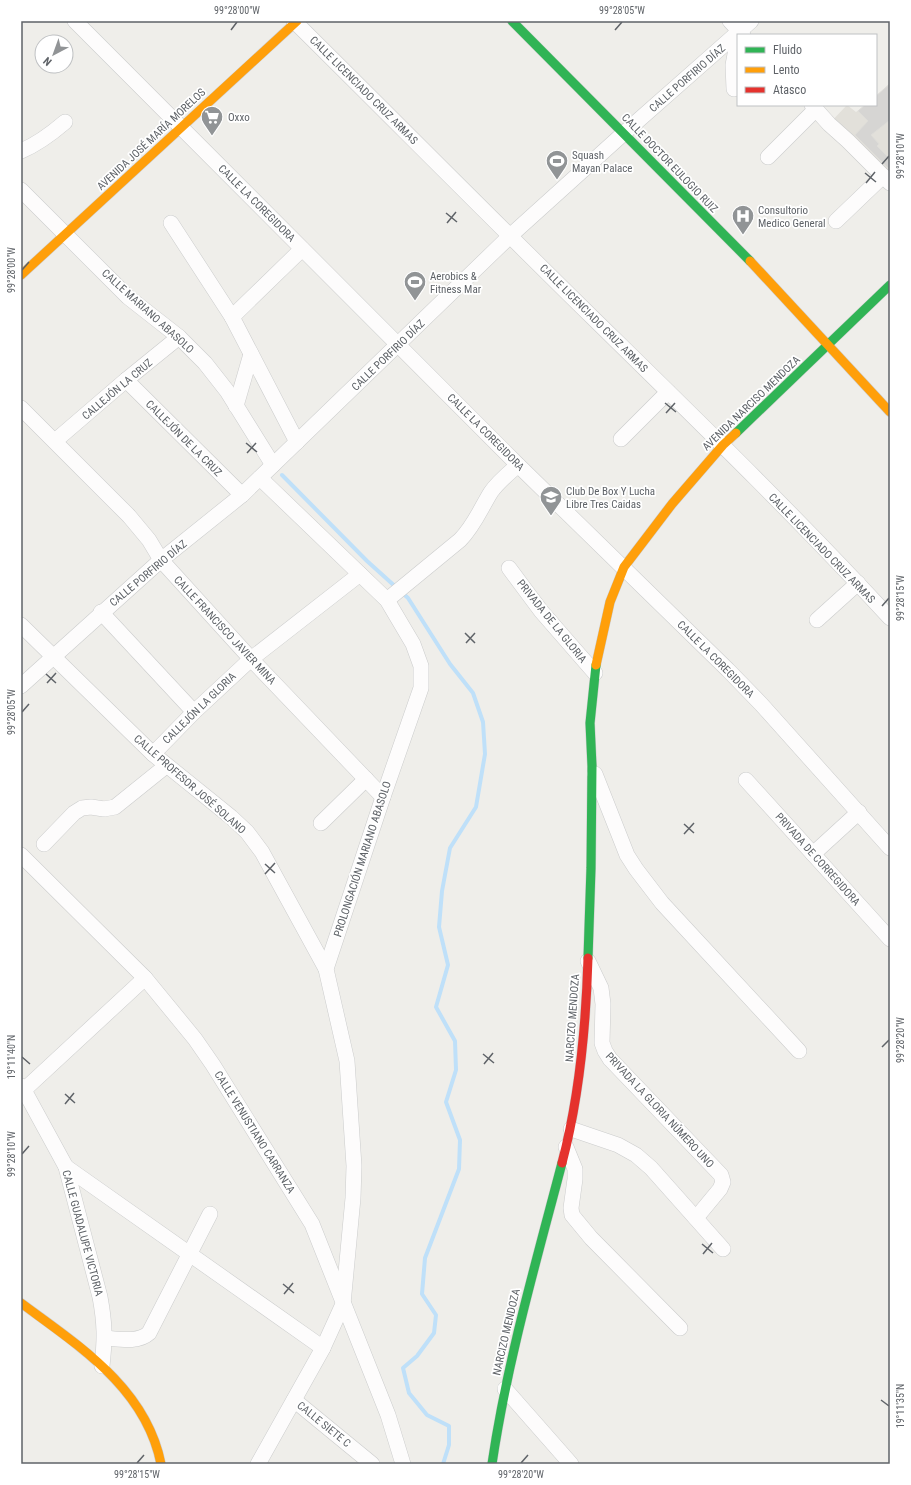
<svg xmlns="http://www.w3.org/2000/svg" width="911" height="1485" font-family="'Roboto Condensed',sans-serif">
  <rect width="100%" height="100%" fill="#efeeea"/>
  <!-- education -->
  <path fill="#e2e0da" d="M889 84 890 85V183L829 124 847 105 856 112 865 105H876V96Z"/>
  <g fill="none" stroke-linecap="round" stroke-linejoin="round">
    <!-- stream -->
    <path stroke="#bfe0f9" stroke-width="4" d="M282 475 367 561 408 598 450 664 473 693 483 722 485 754 476 807 450 848 442 891 439 927 448 965 436 1007 455 1041 456 1070 446 1102 460 1140 459 1169 425 1258 422 1294 436 1315 434 1333 417 1356 403 1368 409 1393 427 1415 449 1426V1445L443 1464"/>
  </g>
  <!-- building -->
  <path fill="#d6d5d3" stroke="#deddd9" d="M890 84V120L871 135 879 144 877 146 890 159V170L855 135 868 121 858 111 865 105H876V96Z"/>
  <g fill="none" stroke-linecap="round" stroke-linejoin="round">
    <!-- street casing -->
    <g stroke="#cbcccc" stroke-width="16">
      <g id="street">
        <path d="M75 21 518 465 728 670 761 704 890 848"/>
        <path d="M294 21C394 120 492 219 592 317 693 416 794 514 890 618"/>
        <path d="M730 21 743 35"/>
        <path d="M734 89 733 65 738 38"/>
        <path d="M812 105 829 124 848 141 890 183"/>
        <path d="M21 151C38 144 51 134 65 122"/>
        <path d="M768 157 816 109"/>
        <path d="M21 190 128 297 179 337 205 363 227 391 273 465"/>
        <path d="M836 221 883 176"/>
        <path d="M171 223 232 317 297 442"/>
        <path d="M232 317 302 249"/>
        <path d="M126 380 242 495"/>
        <path d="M236 406 251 354"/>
        <path d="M21 408 129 516 149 540 161 560 251 659 383 797"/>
        <path d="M621 439 668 392"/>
        <path d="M55 441 126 380 179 337"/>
        <path d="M509 568 541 611 595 673"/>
        <path d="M387 600 460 540C474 526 481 508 491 492 498 482 509 473 518 465"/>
        <path d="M101 612 194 712"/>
        <path d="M817 620 858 583"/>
        <path d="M21 625 153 754 231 817 247 832 262 852 326 969"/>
        <path d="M21 686 161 560 242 495 510 236 624 133 751 21"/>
        <path d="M153 754 194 712 251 659 360 574"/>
        <path d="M595 774 627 855 636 869 662 903 799 1051"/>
        <path d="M746 780 890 939"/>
        <path d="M321 823 366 779"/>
        <path d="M44 844 74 813 82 808 91 807 104 809 115 807 166 766"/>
        <path d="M813 854 859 812"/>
        <path d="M21 855 145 978 195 1039 213 1065 312 1224 388 1415 403 1464"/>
        <path d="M588 961 601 988 603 1004 602 1043 605 1051 610 1059 721 1175 723 1182 720 1189 696 1218"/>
        <path d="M21 1086 24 1090 66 1167 100 1297C105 1324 105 1339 102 1366"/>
        <path d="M24 1090 145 978"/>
        <path d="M571 1129 618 1145 636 1155 651 1168 723 1249"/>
        <path d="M566 1147 575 1169V1179L571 1208 572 1215 591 1238 680 1328"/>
        <path d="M66 1167 323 1348"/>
        <path d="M105 1338C119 1339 138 1343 149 1333L210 1214"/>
        <path d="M505 1389 571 1464"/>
        <path d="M294 1400 372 1464"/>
        <path d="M258 1464 323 1348 343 1304 353 1198 354 1166 347 1061 326 969 383 797 421 688V666L413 644 387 600 260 478"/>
      </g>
    </g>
    <!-- fast casing -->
    <g stroke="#cacacb" stroke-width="10">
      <g id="fast">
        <path d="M512 21 750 261"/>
        <path d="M736 433 890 285"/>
        <path d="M588 958 591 868 592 766 590 723 596 665"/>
        <path d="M492 1464C507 1362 536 1262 562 1163"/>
      </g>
    </g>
    <!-- slow casing -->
    <g stroke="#cacacb" stroke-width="10">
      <g id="slow">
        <path d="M750 261 890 412"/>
        <path d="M21 275 297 21"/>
        <path d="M596 665 610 602 624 567 672 504 723 445 736 433"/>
        <path d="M21 1303C79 1346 146 1388 161 1464"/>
      </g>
    </g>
    <!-- jam casing -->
    <g stroke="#cacacb" stroke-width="10">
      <path id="jam" d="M562 1163C580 1095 586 1027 588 958"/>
    </g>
    <!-- street -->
    <use href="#street" stroke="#fdfcfc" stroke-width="15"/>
    <!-- fast -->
    <use href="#fast" stroke="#30b455" stroke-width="9"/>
    <!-- slow -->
    <use href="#slow" stroke="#ff9f0a" stroke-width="9"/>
    <!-- jam -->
    <use href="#jam" stroke="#e5322d" stroke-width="9"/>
  </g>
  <!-- ticks -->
  <path fill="none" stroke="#5f6368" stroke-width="1.5" d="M231 30 237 22M615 30 622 22M882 164 889 156M865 173 876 182M866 183 875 172M446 213 457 222M447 223 456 212M22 270 29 262M665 403 676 412M666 413 675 403M246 443 257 452M247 453 256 443M882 606 889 598M465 633 475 643M466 643 475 633M46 674 56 683M47 683 56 673M22 712 29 704M684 824 694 833M684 834 694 823M265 864 275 873M265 874 275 863M882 1047 889 1040M483 1054 494 1063M22 1057 30 1064M484 1064 493 1053M65 1094 75 1103M65 1104 74 1093M22 1154 29 1146M702 1244 713 1253M703 1254 712 1243M283 1284 294 1293M284 1294 293 1283M881 1400 889 1406M137 1463 144 1455M521 1463 528 1455"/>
  <!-- icons -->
  <defs>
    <g id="supermarket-pin" transform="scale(1.15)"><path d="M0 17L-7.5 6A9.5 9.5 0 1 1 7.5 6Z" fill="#919496" stroke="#fff"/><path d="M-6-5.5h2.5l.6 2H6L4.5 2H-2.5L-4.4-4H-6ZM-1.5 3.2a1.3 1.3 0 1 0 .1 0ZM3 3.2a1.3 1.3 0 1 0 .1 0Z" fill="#fff"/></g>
    <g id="stadium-pin" transform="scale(1.15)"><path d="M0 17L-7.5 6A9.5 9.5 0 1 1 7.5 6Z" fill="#919496" stroke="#fff"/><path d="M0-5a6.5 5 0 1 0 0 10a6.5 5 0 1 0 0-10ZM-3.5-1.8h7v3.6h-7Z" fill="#fff"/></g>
    <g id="hospital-pin" transform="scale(1.15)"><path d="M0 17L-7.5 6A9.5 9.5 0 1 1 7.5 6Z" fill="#919496" stroke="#fff"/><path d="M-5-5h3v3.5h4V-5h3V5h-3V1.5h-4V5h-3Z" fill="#fff"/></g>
    <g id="school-pin" transform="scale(1.15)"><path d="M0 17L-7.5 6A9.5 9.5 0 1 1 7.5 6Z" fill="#919496" stroke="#fff"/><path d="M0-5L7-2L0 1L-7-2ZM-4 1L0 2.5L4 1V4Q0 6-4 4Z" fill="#fff"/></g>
  </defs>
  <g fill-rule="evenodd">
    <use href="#supermarket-pin" x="212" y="117"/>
    <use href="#stadium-pin" x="557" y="161"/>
    <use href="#hospital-pin" x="743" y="216"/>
    <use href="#stadium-pin" x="415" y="282"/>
    <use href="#school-pin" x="551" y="497"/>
  </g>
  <g text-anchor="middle" stroke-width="3.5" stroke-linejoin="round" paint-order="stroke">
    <!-- street labels -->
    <g font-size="11" fill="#5f6368" stroke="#fff">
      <text transform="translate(687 78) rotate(-41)" y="4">CALLE PORFIRIO DÍAZ</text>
      <text transform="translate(364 90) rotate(45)" y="4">CALLE LICENCIADO CRUZ ARMAS</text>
      <text transform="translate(151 139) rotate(-43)" y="4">AVENIDA JOSÉ MARÍA MORELOS</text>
      <text transform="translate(670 163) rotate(46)" y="4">CALLE DOCTOR EULOGIO RUIZ</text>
      <text transform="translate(257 203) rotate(45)" y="4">CALLE LA COREGIDORA</text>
      <text transform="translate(148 311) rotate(42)" y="4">CALLE MARIANO ABASOLO</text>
      <text transform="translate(594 318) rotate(45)" y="4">CALLE LICENCIADO CRUZ ARMAS</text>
      <text transform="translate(388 355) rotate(-44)" y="4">CALLE PORFIRIO DÍAZ</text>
      <text transform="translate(117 389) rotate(-40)" y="4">CALLEJÓN LA CRUZ</text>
      <text transform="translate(751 403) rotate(-44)" y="4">AVENIDA NARCISO MENDOZA</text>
      <text transform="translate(486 432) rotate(45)" y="4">CALLE LA COREGIDORA</text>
      <text transform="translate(184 438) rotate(45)" y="4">CALLEJÓN DE LA CRUZ</text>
      <text transform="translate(822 548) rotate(46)" y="4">CALLE LICENCIADO CRUZ ARMAS</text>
      <text transform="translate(148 573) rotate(-40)" y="4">CALLE PORFIRIO DÍAZ</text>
      <text transform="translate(552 621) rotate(51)" y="4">PRIVADA DE LA GLORIA</text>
      <text transform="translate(225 630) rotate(47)" y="4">CALLE FRANCISCO JAVIER MINA</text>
      <text transform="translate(716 659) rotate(45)" y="4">CALLE LA COREGIDORA</text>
      <text transform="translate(199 708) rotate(-44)" y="4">CALLEJÓN LA GLORIA</text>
      <text transform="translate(190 784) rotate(41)" y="4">CALLE PROFESOR JOSÉ SOLANO</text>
      <text transform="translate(362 859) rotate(-72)" y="4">PROLONGACIÓN MARIANO ABASOLO</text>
      <text transform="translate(818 859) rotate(48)" y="4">PRIVADA DE CORREGIDORA</text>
      <text transform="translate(572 1018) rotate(-86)" y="4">NARCIZO MENDOZA</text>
      <text transform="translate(660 1110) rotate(47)" y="4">PRIVADA LA GLORIA NÚMERO UNO</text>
      <text transform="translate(255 1132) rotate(58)" y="4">CALLE VENUSTIANO CARRANZA</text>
      <text transform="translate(83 1233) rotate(75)" y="4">CALLE GUADALUPE VICTORIA</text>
      <text transform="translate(506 1332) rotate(-77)" y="4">NARCIZO MENDOZA</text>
      <text transform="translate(324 1424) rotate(39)" y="4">CALLE SIETE C</text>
    </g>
    <!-- poi labels -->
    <g font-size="11" fill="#5f6368" stroke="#fff" text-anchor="start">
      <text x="228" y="121">Oxxo</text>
      <text x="572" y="159">Squash<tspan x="572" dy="13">Mayan Palace</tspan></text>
      <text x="758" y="214">Consultorio<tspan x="758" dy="13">Medico General</tspan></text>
      <text x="430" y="280">Aerobics &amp;<tspan x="430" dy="13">Fitness Mar</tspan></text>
      <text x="566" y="495">Club De Box Y Lucha<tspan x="566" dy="13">Libre Tres Caidas</tspan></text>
    </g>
  </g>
  <!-- border -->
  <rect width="911" height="1485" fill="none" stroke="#ffffff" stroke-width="44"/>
  <!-- legend -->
  <rect x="737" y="34" width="140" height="72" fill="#ffffff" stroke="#bfc1c3"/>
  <rect x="745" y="47" width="20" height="6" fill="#30b455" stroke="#bfc1c3"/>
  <text x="773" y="54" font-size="12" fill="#5f6368">Fluido</text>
  <rect x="745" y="67" width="20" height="6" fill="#ff9f0a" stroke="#bfc1c3"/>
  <text x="773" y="74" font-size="12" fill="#5f6368">Lento</text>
  <rect x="745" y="87" width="20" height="6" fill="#e5322d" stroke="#bfc1c3"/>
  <text x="773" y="94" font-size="12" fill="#5f6368">Atasco</text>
  <!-- north arrow -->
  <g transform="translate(54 54) rotate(221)"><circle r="19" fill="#ffffff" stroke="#bfc1c3"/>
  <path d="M0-3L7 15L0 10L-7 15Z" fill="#919496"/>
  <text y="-6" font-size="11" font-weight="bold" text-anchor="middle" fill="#5f6368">N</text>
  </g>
  <rect x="22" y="22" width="867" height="1441" fill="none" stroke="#5f6368" stroke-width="1.5"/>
  <g font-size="10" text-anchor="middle" fill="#5f6368">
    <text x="237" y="14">99°28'00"W</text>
    <text x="622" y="14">99°28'05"W</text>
    <text transform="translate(900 156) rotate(-90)" y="4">99°28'10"W</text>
    <text transform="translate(11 270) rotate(-90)" y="4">99°28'00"W</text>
    <text transform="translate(900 598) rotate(-90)" y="4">99°28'15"W</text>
    <text transform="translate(11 712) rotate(-90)" y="4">99°28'05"W</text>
    <text transform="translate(900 1040) rotate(-90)" y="4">99°28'20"W</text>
    <text transform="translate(11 1057) rotate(-90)" y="4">19°11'40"N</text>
    <text transform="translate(11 1154) rotate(-90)" y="4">99°28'10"W</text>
    <text transform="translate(900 1406) rotate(-90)" y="4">19°11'35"N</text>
    <text x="137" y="1478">99°28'15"W</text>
    <text x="521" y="1478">99°28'20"W</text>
  </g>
</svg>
